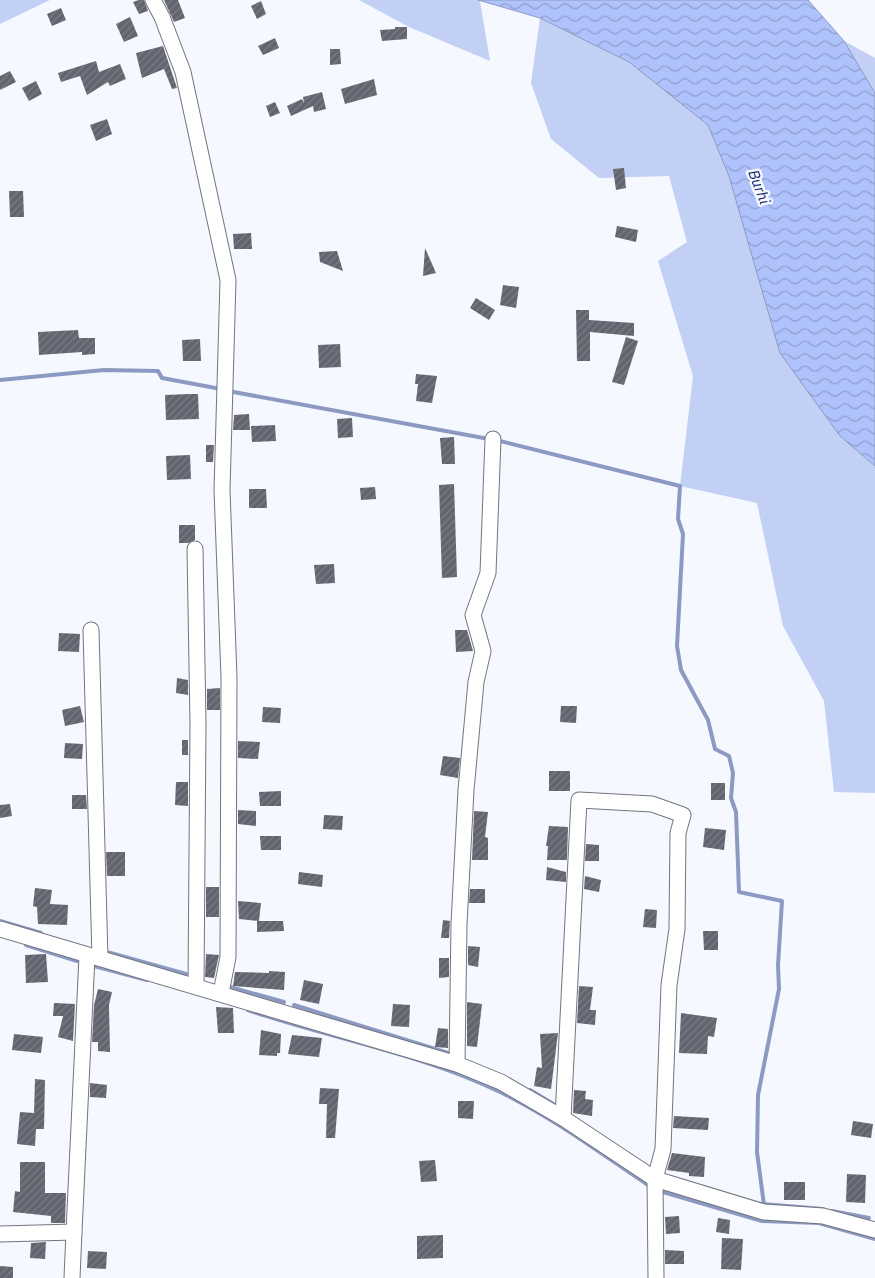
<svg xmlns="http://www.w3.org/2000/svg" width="875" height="1278" font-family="'IBM Plex Sans',sans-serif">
  <defs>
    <pattern id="water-waves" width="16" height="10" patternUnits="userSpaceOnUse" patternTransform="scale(1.25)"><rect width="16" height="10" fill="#afc2fb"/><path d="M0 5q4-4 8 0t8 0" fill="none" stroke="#909fcd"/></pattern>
    <pattern id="building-hatch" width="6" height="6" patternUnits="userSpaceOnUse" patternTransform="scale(1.25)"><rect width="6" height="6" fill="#62656f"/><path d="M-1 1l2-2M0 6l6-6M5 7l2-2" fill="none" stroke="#7a7d85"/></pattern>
  </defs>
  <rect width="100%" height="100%" fill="#f6f8ff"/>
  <!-- green -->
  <g fill="#c3d0f5">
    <path d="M0 0H50L0 24Z"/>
    <path d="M359 0H478L480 1 490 61 409 27Z"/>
    <path d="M540 18 629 62 708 125 840 436 875 466V793L834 792 824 701 783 626 757 503 680 486 693 376 658 261 687 242 669 176 599 178 551 139 531 83Z"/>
    <path d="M844 41 875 58V93Z"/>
  </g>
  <!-- water -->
  <path fill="url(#water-waves)" stroke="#8c9ac3" d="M478 0H808L844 41 875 93V466L840 436 780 353 729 176 708 125 629 62 540 18Z"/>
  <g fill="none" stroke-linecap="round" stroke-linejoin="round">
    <!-- stream -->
    <g stroke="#8c9ac3" stroke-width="4">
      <path d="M0 380 104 370 158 371 162 378 221 389"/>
      <path d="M228 391 489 439"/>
      <path d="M496 440 680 486 678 519 683 534 677 646 681 670 708 720 715 749 729 756 733 773 731 798 736 812 739 892 782 901 778 965 779 989 758 1095 757 1152 764 1205"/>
      <path d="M0 921 41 933"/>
      <path d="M26 945 77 961"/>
      <path d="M107 952 186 974"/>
      <path d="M94 966 147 980"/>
      <path d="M230 987 284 1002"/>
      <path d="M294 1005 448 1053"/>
      <path d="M248 1010C329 1038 423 1054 500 1092 552 1117 600 1153 648 1185"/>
      <path d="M530 1090 560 1108"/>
      <path d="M663 1192 762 1221 819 1223 875 1239"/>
      <path d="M763 1204 823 1209"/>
      <path d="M832 1211 869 1218"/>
    </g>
  </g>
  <!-- building -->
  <g fill="url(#building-hatch)">
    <path d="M139 0H144L148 11 139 14 133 2Z"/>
    <path d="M164 0H178L185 18 174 22Z"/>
    <path d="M261 1 266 14 257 19 251 6Z"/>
    <path d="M61 8 66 20 52 26 47 14Z"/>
    <path d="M130 17 138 36 124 42 116 24Z"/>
    <path d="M395 27H407V39L382 41 380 30 395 29Z"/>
    <path d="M275 38 279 48 263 55 258 46Z"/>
    <path d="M163 46 177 88 172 89 164 69 142 78 136 53Z"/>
    <path d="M330 49H340L341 64 330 65Z"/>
    <path d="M96 61 99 72 120 64 126 79 110 86 108 82 87 95 80 76 61 82 58 73Z"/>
    <path d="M10 71 16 82 0 90V76Z"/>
    <path d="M374 79 377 95 345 104 341 89Z"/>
    <path d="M36 81 42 94 29 101 22 88Z"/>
    <path d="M322 92 326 109 314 112 313 106 291 116 287 106 302 99 304 103 303 97Z"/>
    <path d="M275 102 280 113 270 117 266 106Z"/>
    <path d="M107 119 112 134 96 141 90 125Z"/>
    <path d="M624 168 626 188 616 190 613 169Z"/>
    <path d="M9 191H23L24 217H10Z"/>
    <path d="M617 226 638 230 636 242 615 237Z"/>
    <path d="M251 233 252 249H234L233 234Z"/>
    <path d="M425 248 436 273 423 276Z"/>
    <path d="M337 251 343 271 320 262 319 252Z"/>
    <path d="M503 285 519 287 516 308 500 305Z"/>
    <path d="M476 298 495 310 489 320 470 308Z"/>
    <path d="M576 310H589V320L634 323V336L590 332V361H577Z"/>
    <path d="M78 330 79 338H95V354L82 355V352L39 355 38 332Z"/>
    <path d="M626 337 638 341 624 385 612 382Z"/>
    <path d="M200 339 201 361H183L182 340Z"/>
    <path d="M340 344 341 367 319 368 318 345Z"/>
    <path d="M416 374 437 376 432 403 416 401 418 384H415Z"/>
    <path d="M189 394H198L199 419 166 420 165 395Z"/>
    <path d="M249 414 250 430H233L234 415Z"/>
    <path d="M352 418 353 437 338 438 337 419Z"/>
    <path d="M275 425 276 441 252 442 251 426Z"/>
    <path d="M454 437 455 464H442L440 438Z"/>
    <path d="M206 445H214L213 462H206Z"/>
    <path d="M190 455 191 479 167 480 166 456Z"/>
    <path d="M454 484 457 577 442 578 439 485Z"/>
    <path d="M375 487 376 499 361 500 360 488Z"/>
    <path d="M249 489H266L267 508H249Z"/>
    <path d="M179 525H195V540L188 543H179Z"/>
    <path d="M334 564 335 583 316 584 314 565Z"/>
    <path d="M455 630H467L473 651 456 652Z"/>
    <path d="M59 633 80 634 79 652 58 651Z"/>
    <path d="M177 678 188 680V695L176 693Z"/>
    <path d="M220 688V710H207V689Z"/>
    <path d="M80 706 84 722 65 726 62 710Z"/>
    <path d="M561 706H577L576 723 560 722Z"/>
    <path d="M263 707 281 708 280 723 262 722Z"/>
    <rect x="182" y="740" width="6" height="15"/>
    <path d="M238 741 260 742 258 759 238 758Z"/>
    <path d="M65 743 83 744 82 759 64 758Z"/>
    <path d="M443 756 460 758 458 778 440 775Z"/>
    <rect x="549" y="771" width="21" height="20"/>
    <path d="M176 782H188V806L175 805Z"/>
    <rect x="711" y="783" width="14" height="17"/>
    <path d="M281 791V806H260L259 792Z"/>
    <path d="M72 795H86L87 809H72Z"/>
    <path d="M10 804 12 816 0 818V805Z"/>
    <path d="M238 810 256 811V826L238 824Z"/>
    <path d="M474 811 488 812 485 837 488 838V860H472Z"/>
    <path d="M324 815 343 816 342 830 323 829Z"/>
    <path d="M549 826 568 827 567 860H547L548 846H546Z"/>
    <path d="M705 828 726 830 724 850 703 847Z"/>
    <path d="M260 836H281V850H261Z"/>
    <path d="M586 844 599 845V861H585Z"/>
    <path d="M106 852H125V876H107Z"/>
    <path d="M547 867 566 872V882L546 880Z"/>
    <path d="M299 872 323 875 322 887 298 884Z"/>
    <path d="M585 876 601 880 599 892 584 889Z"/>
    <rect x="206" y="887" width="13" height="30"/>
    <path d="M35 888 52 890 50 904 68 905 67 925 38 924 37 907 33 906Z"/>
    <path d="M470 889H485V903H469Z"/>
    <path d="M238 901 261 903 259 921 239 919Z"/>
    <path d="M645 909 657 910 656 928 643 927Z"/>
    <path d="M443 920 450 921 449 938H441Z"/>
    <path d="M257 921H283L284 931 257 932Z"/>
    <path d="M703 931H718V950H704Z"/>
    <path d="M468 946 480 947 478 967 468 965Z"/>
    <path d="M46 954 48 982 26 983 25 955Z"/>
    <path d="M206 954 219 955 214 978 205 977Z"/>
    <path d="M439 958H449V977L439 978Z"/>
    <path d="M269 971 285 972 284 990 233 986 235 972 269 973Z"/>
    <path d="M304 980 323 984 319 1004 300 1000Z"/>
    <path d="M579 986 593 987 590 1010H596L595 1025 577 1023Z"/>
    <path d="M98 989 112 992 109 1005 110 1052 98 1051V1042H92L94 1005Z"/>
    <path d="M467 1002 482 1004 477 1047 467 1046Z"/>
    <path d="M54 1003 75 1004 73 1041 58 1037 63 1016H53Z"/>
    <path d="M393 1004 410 1005 409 1027 391 1026Z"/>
    <path d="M216 1007 233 1008 234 1033H218Z"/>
    <path d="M681 1013 717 1018 714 1037 708 1036 707 1054 679 1053Z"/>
    <path d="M438 1028 448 1029V1048L435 1047Z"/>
    <path d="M261 1030 281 1034 280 1053H277V1056L259 1055Z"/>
    <path d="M558 1033 551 1089 534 1086 537 1067 542 1068 540 1034Z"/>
    <path d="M14 1034 43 1037 41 1053 12 1050Z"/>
    <path d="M292 1035 322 1038 319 1057 288 1054Z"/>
    <path d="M35 1079 45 1080 44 1129H36L35 1146 17 1144 20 1112 34 1113Z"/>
    <path d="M90 1083 107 1085 106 1098 90 1097Z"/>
    <path d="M320 1088 339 1089 335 1138H326L327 1104H319Z"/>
    <path d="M574 1090 586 1091 585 1099 593 1100 592 1116 573 1113Z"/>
    <path d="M458 1101H474L473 1119 458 1118Z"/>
    <path d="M674 1116 709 1118 708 1130 673 1128Z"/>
    <path d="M853 1121 873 1124 871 1138 851 1135Z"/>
    <path d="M672 1153 705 1157 704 1177 689 1176V1173L667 1170Z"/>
    <path d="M435 1160 437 1181 421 1182 419 1161Z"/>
    <path d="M20 1162H45V1193H66L65 1223H51V1216L13 1212 15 1191 20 1192Z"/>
    <path d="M847 1174 866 1175 865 1203 846 1202Z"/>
    <rect x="784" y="1182" width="21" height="18"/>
    <path d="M679 1216 680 1233 666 1234 665 1217Z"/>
    <path d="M718 1218 730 1220 729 1234 716 1232Z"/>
    <path d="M443 1235V1258L417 1259V1236Z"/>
    <path d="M722 1238 743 1239 741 1270 721 1269Z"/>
    <path d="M46 1242 45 1259 30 1258 31 1243Z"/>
    <path d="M665 1250 684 1251V1264H665Z"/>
    <path d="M88 1251 107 1252 106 1269 87 1268Z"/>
    <path d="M0 1266 13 1267V1278H0Z"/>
  </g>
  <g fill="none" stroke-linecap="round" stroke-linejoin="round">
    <!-- minor casing -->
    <g stroke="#71757e" stroke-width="17">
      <g id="minor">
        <path d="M153 0 162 17 183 72 228 280 222 490 229 677 228 957 221 993"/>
        <path d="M195 549 198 723 196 985"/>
        <path d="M91 630 100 958"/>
        <path d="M0 929 457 1064 501 1082 563 1118 655 1179 764 1212 823 1216 875 1230"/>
        <path d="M457 1064 459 924 466 790 476 682 483 651 473 615 488 573 493 439"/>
        <path d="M563 1118 579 800 652 804 683 815 678 833 677 929 669 985 663 1149 655 1179 656 1278"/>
        <path d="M74 1232 87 956"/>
        <path d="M0 1234 74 1232 72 1278"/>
      </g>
    </g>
    <!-- minor -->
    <use href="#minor" stroke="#fff" stroke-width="15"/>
  </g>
  <g text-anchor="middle" stroke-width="5" stroke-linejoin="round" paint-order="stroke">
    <!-- water labels -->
    <g font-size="15" font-style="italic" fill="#182270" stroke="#f6f8ff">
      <text transform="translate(759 187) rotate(69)" y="5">Burhi</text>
    </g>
  </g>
</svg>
